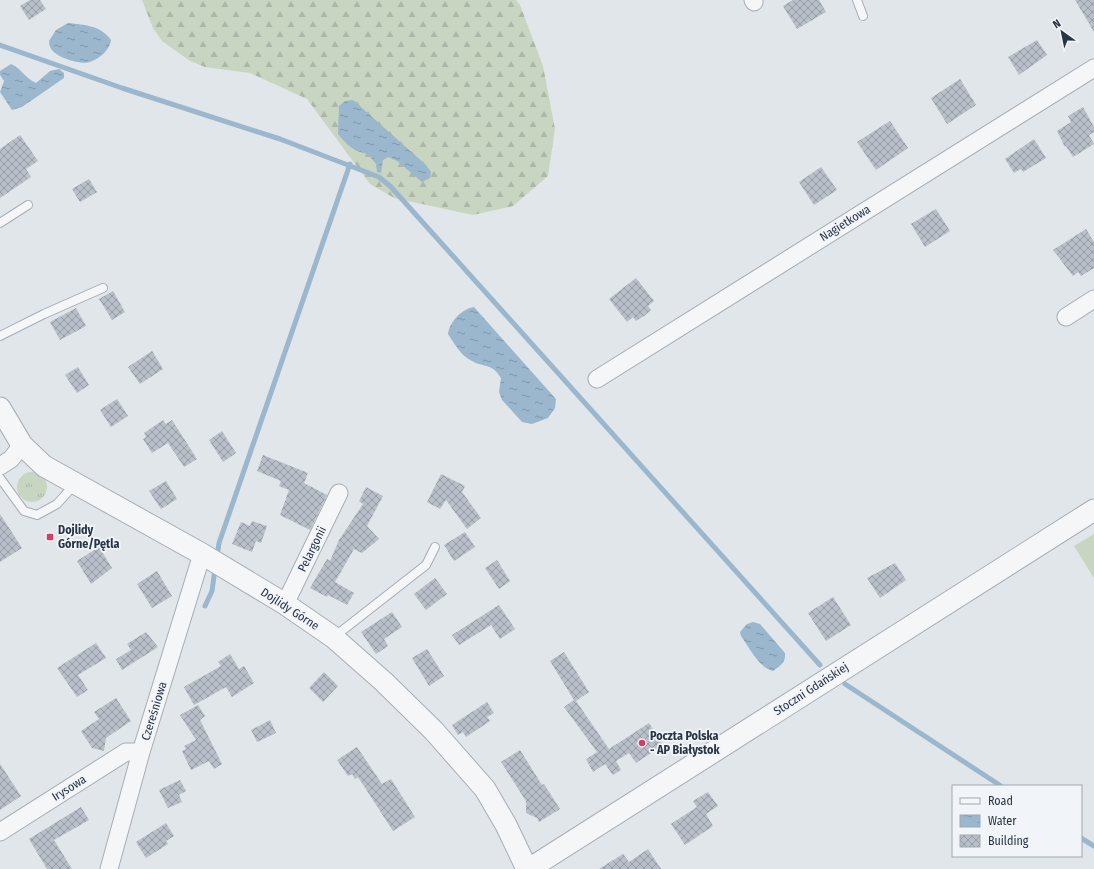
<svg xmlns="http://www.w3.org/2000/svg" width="1094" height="869" font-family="'Fira Sans Condensed',sans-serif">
  <defs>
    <pattern id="grass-tufts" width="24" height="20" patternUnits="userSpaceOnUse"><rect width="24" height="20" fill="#c8d5c1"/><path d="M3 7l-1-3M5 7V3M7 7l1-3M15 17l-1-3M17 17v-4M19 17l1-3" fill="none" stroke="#acb7a7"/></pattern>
    <pattern id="forest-firs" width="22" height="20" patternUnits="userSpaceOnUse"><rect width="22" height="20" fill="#c8d5c1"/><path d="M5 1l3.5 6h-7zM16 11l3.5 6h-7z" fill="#acb7a7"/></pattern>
    <pattern id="water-ripples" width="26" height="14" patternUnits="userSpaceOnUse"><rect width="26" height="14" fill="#9ab7cd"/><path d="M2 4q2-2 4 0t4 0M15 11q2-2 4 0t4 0" fill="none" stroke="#7e96a8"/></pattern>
    <pattern id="building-cross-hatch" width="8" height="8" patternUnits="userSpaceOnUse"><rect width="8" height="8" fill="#b8bfc8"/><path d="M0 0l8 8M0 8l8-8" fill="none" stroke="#969ca4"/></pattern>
  </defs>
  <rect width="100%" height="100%" fill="#e1e6ea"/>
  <!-- grass -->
  <circle fill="url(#grass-tufts)" cx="32" cy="487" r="15"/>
  <!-- forest -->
  <path fill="url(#forest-firs)" d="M142 0H516L520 5 543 66 555 129 548 176 513 206 473 215 394 198 370 184 307 99 250 73 205 67 190 61 162 41 153 28Z"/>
  <!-- green -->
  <path fill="#c8d5c1" d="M1094 534V578L1074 546Z"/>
  <!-- water -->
  <g fill="url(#water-ripples)">
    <path d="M68 23C85 25 100 25 111 40 110 50 99 59 90 62 81 65 58 58 52 50 50 48 49 44 49 41L56 30Z"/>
    <path d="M11 64C22 69 24 77 36 83L50 71 59 69 64 73V78L22 107 12 110 0 92 4 81 0 75V71Z"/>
    <path d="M353 100 426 165 431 172 430 178 422 182 397 161 388 157 383 160 381 173 377 172 376 164 368 154C354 152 346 144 338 134L339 106 345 101Z"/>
    <path d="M474 307 556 399 555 408 548 418 532 424 522 422 502 400 499 392 501 378C492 363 485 368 472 361 461 356 454 343 448 334 450 321 462 309 474 307Z"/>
    <path d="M753 622 760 624 785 653C786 663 780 666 773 671 759 668 749 647 741 636L740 632 747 624Z"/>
  </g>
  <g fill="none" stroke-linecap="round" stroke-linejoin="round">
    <!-- stream -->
    <g stroke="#9ab7cd" stroke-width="5">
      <path d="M0 45 122 88 280 139 379 177 391 187 820 665"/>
      <path d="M217 557 219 543 350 164"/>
      <path d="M205 606 212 591 215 569"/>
      <path d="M845 684 1001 786"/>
      <path d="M1081 838 1094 846"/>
    </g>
  </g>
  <!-- building -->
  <g fill="url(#building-cross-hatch)">
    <path d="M30 0H40L46 9 29 20 20 6Z"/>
    <path d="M793 0H819L826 12 797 29 783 6Z"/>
    <path d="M1075 0H1094V32Z"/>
    <path d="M1037 40 1047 55 1019 75 1008 57Z"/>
    <path d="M960 79 976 105 947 124 931 98Z"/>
    <path d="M1083 107 1094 127V132L1089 135 1094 144 1073 157 1066 146 1065 147 1057 131 1071 122 1068 116Z"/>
    <path d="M890 121 908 148 876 170 857 142Z"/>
    <path d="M20 135 38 161 26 169 31 177 0 198V149Z"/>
    <path d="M1034 139 1046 158 1023 172 1021 169 1014 173 1005 159Z"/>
    <path d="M821 167 837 190 814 205 799 182Z"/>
    <path d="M89 179 97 192 80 202 72 189Z"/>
    <path d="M936 209 950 231 925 247 911 224Z"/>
    <path d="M1086 229 1094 242V268L1081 276 1078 272 1073 276 1053 250Z"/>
    <path d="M636 278 654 301 648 306 651 310 644 316 636 321 633 317 627 322 609 299Z"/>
    <path d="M113 291 125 312 112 320 99 299Z"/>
    <path d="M76 308 86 326 60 340 50 322Z"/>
    <path d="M152 351 163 369 140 384 128 367Z"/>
    <path d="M78 367 89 385 77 393 65 375Z"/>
    <path d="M117 399 128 416 111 427 100 410Z"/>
    <path d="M163 420 166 424 172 420 197 459 184 467 168 443 152 453 143 439 146 437 144 433Z"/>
    <path d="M222 431 236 453 223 462 209 440Z"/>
    <path d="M263 455 308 473 304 483 327 495 310 530 280 515 289 490 279 486 281 481 257 471Z"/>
    <path d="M441 474 465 486 462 492 481 518 467 529 446 500 440 509 427 502Z"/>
    <path d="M166 481 177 499 161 509 149 491Z"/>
    <path d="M366 487 383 496 367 526 379 539 362 553 354 549 335 582 354 593 347 605 328 595 327 597 310 588 327 559 330 561 339 540 363 504 359 501Z"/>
    <path d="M0 514 22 548 0 562Z"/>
    <path d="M252 521 267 526 261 543 256 541 252 552 232 544 241 522 250 526Z"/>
    <path d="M465 532 475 547 454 561 444 545Z"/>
    <path d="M99 547 112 568 91 584 77 561Z"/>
    <path d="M497 560 510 581 499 589 485 568Z"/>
    <path d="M895 563 906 580 880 598 867 578Z"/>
    <path d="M157 571 172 596 152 608 137 584Z"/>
    <path d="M435 578 447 594 426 610 414 594Z"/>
    <path d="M833 597 851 625 826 641 808 613Z"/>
    <path d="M499 605 515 629 500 639 491 625 459 645 452 635Z"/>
    <path d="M392 612 402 627 384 639 388 646 376 654 361 632Z"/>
    <path d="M146 632 158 647 122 670 116 659 131 650 127 644Z"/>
    <path d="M96 643 106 658 78 675 88 690 77 697 57 668Z"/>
    <path d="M427 649 444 676 429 686 412 658Z"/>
    <path d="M564 652 589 692 576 701 609 749 649 723 663 745 636 763 629 753 616 761 621 770 613 775 605 764 593 772 586 759 597 752 564 707 574 700 550 661Z"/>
    <path d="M230 654 239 669 244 666 254 683 232 697 226 687 194 705 184 687 221 666 218 662Z"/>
    <path d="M324 672 338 686 323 702 309 688Z"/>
    <path d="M116 698 131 721 106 738 104 751 92 748 81 731 99 719 94 712Z"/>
    <path d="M487 702 494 713 487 717 490 721 466 737 463 732 458 735 452 725Z"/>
    <path d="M198 705 205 716 200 720 222 764 214 769 209 761 191 770 182 751 186 749 184 746 196 740 180 715Z"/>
    <path d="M270 720 276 733 257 742 251 730Z"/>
    <path d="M357 747 382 784 391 779 415 817 393 831 358 777 355 779 352 774 348 776 337 760Z"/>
    <path d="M520 750 542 785 544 784 560 809 539 822 537 818 526 813V801L501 762Z"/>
    <path d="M0 764 21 796 0 810Z"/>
    <path d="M180 780 186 791 179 795 182 802 168 808 159 790Z"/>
    <path d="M708 792 718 806 706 814 713 826 685 845 671 824 697 807 693 801Z"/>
    <path d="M81 807 89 820 54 840 72 869H47L29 839Z"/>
    <path d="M166 823 174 836 166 841 168 844 146 858 136 842Z"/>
    <path d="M648 849 661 869H599L623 854 629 862Z"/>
  </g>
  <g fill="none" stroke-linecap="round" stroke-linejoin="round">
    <!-- service casing -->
    <g stroke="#a6adb5" stroke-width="10">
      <g id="service">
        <path d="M857 0 863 16"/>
        <path d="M0 223 28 205"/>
        <path d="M0 336 44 314 103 288"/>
        <path d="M0 478 24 511 37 515 57 504 75 484"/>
        <path d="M334 637 426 565 435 547"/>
      </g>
    </g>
    <!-- minor casing -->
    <g stroke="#a6adb5" stroke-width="19">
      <g id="minor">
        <path d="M753 0 754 2"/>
        <path d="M1066 317 1094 299"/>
        <path d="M597 379 1094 68"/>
        <path d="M0 466 11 459 22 445"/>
        <path d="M285 604 339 493"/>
        <path d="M0 832 126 752H141"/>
        <path d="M109 869 141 752 202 554"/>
      </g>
    </g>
    <!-- tertiary casing -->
    <g stroke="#a6adb5" stroke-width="23">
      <g id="tertiary">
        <path d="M0 408 22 445 44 466 202 554 285 604 333 637 384 682 434 731 485 789 506 825 527 869"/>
        <path d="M529 869 1094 510"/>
      </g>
    </g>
    <!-- service -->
    <use href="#service" stroke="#f4f6f8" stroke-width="8"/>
    <!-- minor -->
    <use href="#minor" stroke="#f4f6f8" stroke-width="17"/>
    <!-- tertiary -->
    <use href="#tertiary" stroke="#f4f6f8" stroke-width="21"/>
  </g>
  <!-- markers -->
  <g fill="#d63f64" stroke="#f1f4f8" stroke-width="1.5">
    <rect x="46" y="533" width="8" height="8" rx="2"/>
    <circle cx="642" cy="743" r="4"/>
  </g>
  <g text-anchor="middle" stroke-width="3.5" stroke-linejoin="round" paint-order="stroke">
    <!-- street labels -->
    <g font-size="12" fill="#283543" stroke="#f1f4f8">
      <text transform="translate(845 223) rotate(-32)" y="4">Nagietkowa</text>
      <text transform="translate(312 549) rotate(-64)" y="4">Pelargonii</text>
      <text transform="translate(290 609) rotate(33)" y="4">Dojlidy Górne</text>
      <text transform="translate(811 689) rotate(-33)" y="4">Stoczni Gdańskiej</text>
      <text transform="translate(154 711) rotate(-73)" y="4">Czereśniowa</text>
      <text transform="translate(69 788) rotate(-32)" y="4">Irysowa</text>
    </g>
    <!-- poi labels -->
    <g font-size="12" font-weight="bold" fill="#283543" stroke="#f1f4f8" text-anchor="start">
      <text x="58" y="534">Dojlidy<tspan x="58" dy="14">Górne/Pętla</tspan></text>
      <text x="650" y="740">Poczta Polska<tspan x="650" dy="14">- AP Białystok</tspan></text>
    </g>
  </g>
  <!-- legend -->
  <rect x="952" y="785" width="130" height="72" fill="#f1f4f8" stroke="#a1a8b0"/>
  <rect x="960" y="798" width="20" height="6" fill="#f4f6f8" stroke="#a1a8b0"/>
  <text x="988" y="805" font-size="12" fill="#283543">Road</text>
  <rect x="960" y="815" width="20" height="12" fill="url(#water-ripples)" stroke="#a1a8b0"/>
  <text x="988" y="825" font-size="12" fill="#283543">Water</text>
  <rect x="960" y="835" width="20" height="12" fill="url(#building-cross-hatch)" stroke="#a1a8b0"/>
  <text x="988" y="845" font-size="12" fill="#283543">Building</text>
  <!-- north arrow -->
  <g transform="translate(1062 32) rotate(327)" stroke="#f1f4f8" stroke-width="3" paint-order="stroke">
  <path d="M0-3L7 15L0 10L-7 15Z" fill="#283543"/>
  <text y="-6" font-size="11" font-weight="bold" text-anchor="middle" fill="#283543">N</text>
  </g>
</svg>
